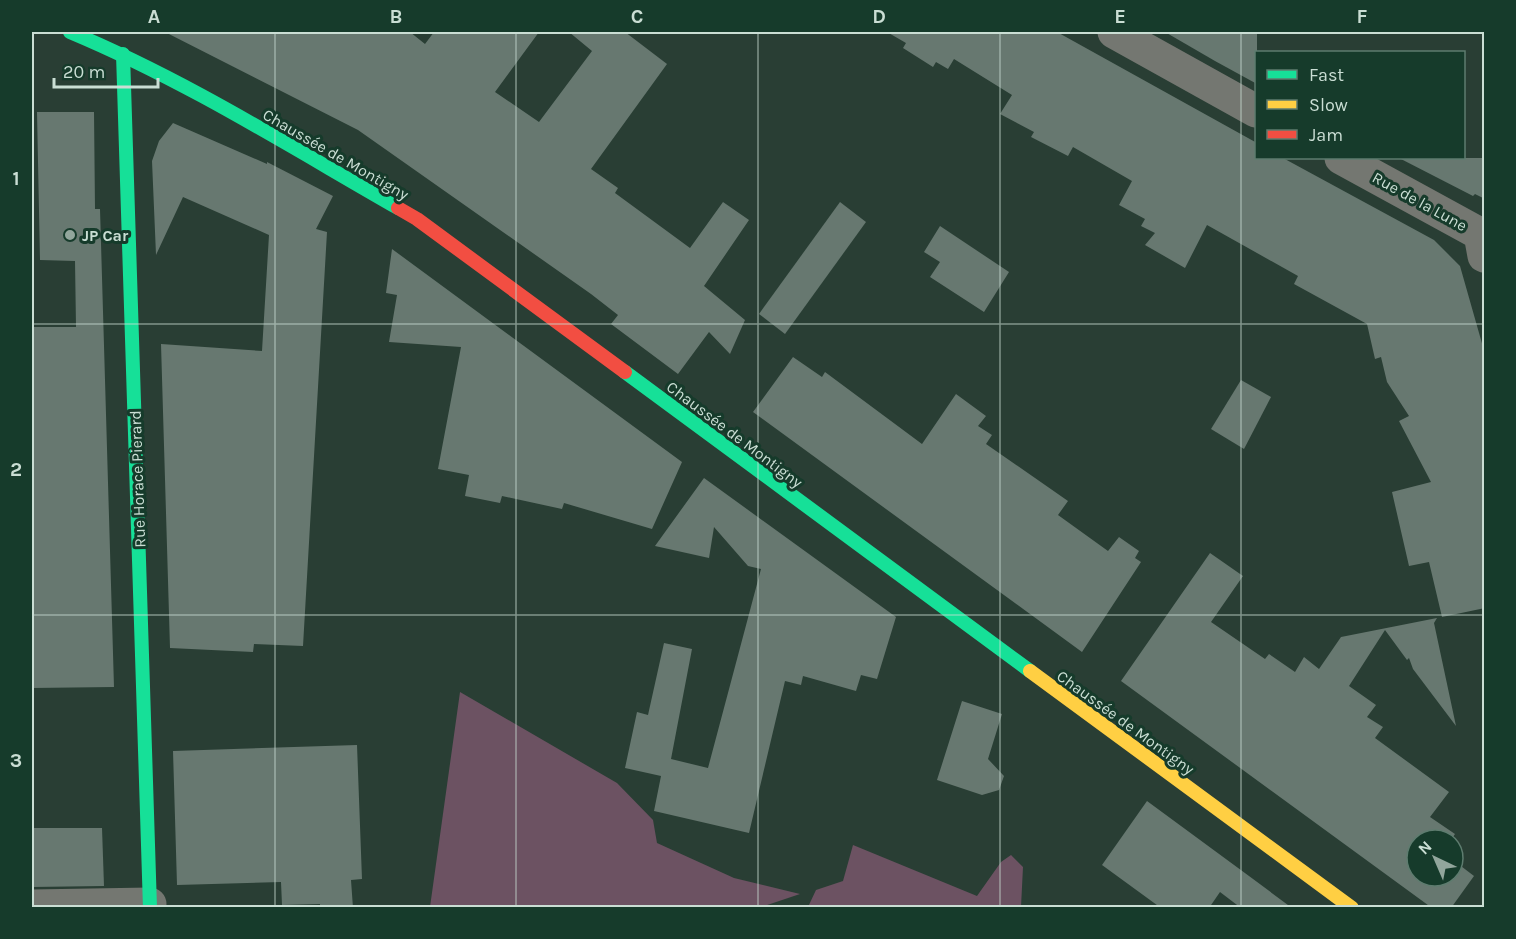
<svg xmlns="http://www.w3.org/2000/svg" width="1516" height="939" font-family="Karla,sans-serif">
  <rect width="100%" height="100%" fill="#293e34"/>
  <!-- green -->
  <g fill="#6c5262">
    <path d="M460 692 617 783 653 820 657 843 734 878 800 894 758 908 430 907Z"/>
    <path d="M853 845 977 896 1001 862 1011 855 1023 867 1021 907H808L816 890 843 881Z"/>
  </g>
  <!-- building -->
  <g fill="#677870">
    <path d="M165 32H410L425 44 434 32H539L495 92 539 122 592 51 569 32H625L667 64 591 169 618 188 615 193 690 248 723 202 749 220 704 286 745 320 730 354 709 332 678 374 611 324 618 315 591 294 358 130Z"/>
    <path d="M887 32H1057L1257 143V158H1283L1434 240 1460 266 1485 354V608L1442 617 1429 562 1409 566 1392 492 1431 482 1399 421 1409 416 1387 382 1381 357 1375 359 1367 324 1294 284 1298 276 1207 225 1185 268 1145 245 1155 233 1141 226 1145 219 1119 205 1132 181 1073 147 1068 156 1031 137 1034 132 1000 114 1012 95 954 59 948 69 936 62 933 67 903 48 906 43Z"/>
    <path d="M1165 32H1257V84L1215 61Z"/>
    <path d="M37 112H94L95 209H100L114 687 32 688V327H76L75 261 40 260Z"/>
    <path d="M173 123 267 164V162L333 196 316 229 327 232 303 646 254 644 253 652 170 648 161 344 262 351 269 235 183 197 156 255 152 161 159 141Z"/>
    <path d="M1399 158H1485V199L1475 194 1473 196Z"/>
    <path d="M840 202 866 222 785 334 759 314Z"/>
    <path d="M940 226 1009 272 984 312 930 277 940 262 924 252Z"/>
    <path d="M392 249 682 462 652 529 564 503 562 509 502 496 500 503 465 496 469 475 438 469 461 347 389 342 397 295 386 293Z"/>
    <path d="M793 357 822 377 825 372 922 444 956 394 986 416 978 426 992 435 986 444 1068 501 1058 515 1108 551 1119 537 1139 551 1135 558 1141 562 1082 652 753 412Z"/>
    <path d="M1241 380 1271 397 1244 449 1211 429Z"/>
    <path d="M704 478 896 617 877 679 861 675 856 691 803 676 801 685 785 681 749 833 654 811 661 776 625 768 637 712 648 715 664 643 692 649 671 759 708 768 761 569 748 566 714 527 709 558 655 546Z"/>
    <path d="M1210 553 1243 576 1211 622 1265 659 1269 654 1295 672 1304 657 1319 669 1341 637 1437 618 1434 623 1456 726 1413 669 1409 658 1407 660 1385 630 1349 686 1376 705 1367 717 1383 727 1375 738 1449 792 1430 817 1455 834 1451 840H1417V876H1453V860L1474 876 1451 908H1432L1121 681Z"/>
    <path d="M962 701 1002 714 988 759 1004 776 999 790 982 795 937 780Z"/>
    <path d="M357 745 362 879 351 880 353 908H320V904L282 905 281 882 177 885 173 751Z"/>
    <path d="M1147 801 1249 876 1292 908H1241L1220 892 1209 908H1161L1102 865Z"/>
    <path d="M32 828H102L104 886 32 887Z"/>
  </g>
  <g fill="none" stroke-linecap="round" stroke-linejoin="round">
    <!-- street -->
    <g stroke="#747771" stroke-width="33">
      <path d="M1114 32 1256 111"/>
      <path d="M1341 158 1480 234 1484 256"/>
      <path d="M32 906 150 904"/>
    </g>
    <!-- fast -->
    <g stroke="#16e098" stroke-width="14">
      <path d="M70 32C185 80 291 147 398 208"/>
      <path d="M123 54 150 908"/>
      <path d="M625 372 1030 671"/>
    </g>
    <!-- slow -->
    <path stroke="#ffcf43" stroke-width="14" d="M1030 671 1352 908"/>
    <!-- jam -->
    <path stroke="#f24e42" stroke-width="14" d="M398 208 417 219 625 372"/>
  </g>
  <!-- grid -->
  <path fill="none" stroke="#caded4" stroke-width="1.5" stroke-opacity="0.55" d="M275 32V908M516 32V908M758 32V908M1000 32V908M1241 32V908M32 324H1484M32 615H1484"/>
  <!-- markers -->
  <circle fill="#92a69c" stroke="#163b2b" stroke-width="2" cx="70" cy="235" r="6"/>
  <g text-anchor="middle" stroke-width="6" stroke-linejoin="round" paint-order="stroke">
    <!-- street labels -->
    <g font-size="16" fill="#caded4" stroke="#163b2b">
      <text transform="translate(336 154) rotate(30)" y="6">Chaussée de Montigny</text>
      <text transform="translate(1420 201) rotate(29)" y="6">Rue de la Lune</text>
      <text transform="translate(735 434) rotate(37)" y="6">Chaussée de Montigny</text>
      <text transform="translate(137 479) rotate(-92)" y="6">Rue Horace Pierard</text>
      <text transform="translate(1126 722) rotate(36)" y="6">Chaussée de Montigny</text>
    </g>
    <!-- poi labels -->
    <g font-size="16" font-weight="bold" fill="#caded4" stroke="#163b2b" text-anchor="start">
      <text x="82" y="241">JP Car</text>
    </g>
  </g>
  <!-- border -->
  <rect width="1516" height="939" fill="none" stroke="#163b2b" stroke-width="66"/>
  <!-- legend -->
  <rect x="1255" y="51" width="210" height="108" fill="#163b2b" stroke="#5e7c6f" stroke-width="1.5"/>
  <rect x="1267" y="70" width="30" height="9" fill="#16e098" stroke="#5e7c6f" stroke-width="1.5"/>
  <text x="1309" y="81" font-size="18" fill="#caded4">Fast</text>
  <rect x="1267" y="100" width="30" height="9" fill="#ffcf43" stroke="#5e7c6f" stroke-width="1.5"/>
  <text x="1309" y="111" font-size="18" fill="#caded4">Slow</text>
  <rect x="1267" y="130" width="30" height="9" fill="#f24e42" stroke="#5e7c6f" stroke-width="1.5"/>
  <text x="1309" y="141" font-size="18" fill="#caded4">Jam</text>
  <!-- north arrow -->
  <g transform="translate(1435 858) rotate(316)"><circle r="28" fill="#163b2b" stroke="#5e7c6f" stroke-width="1.5"/>
  <path d="M0-4.5L10 22L0 15L-10 22Z" fill="#92a69c"/>
  <text y="-9" font-size="16" font-weight="bold" text-anchor="middle" fill="#caded4">N</text>
  </g>
  <!-- scale -->
  <path d="M54 78v9h104v-9" fill="none" stroke="#caded4" stroke-width="3"/>
  <text x="63" y="78" font-size="18" fill="#caded4" stroke="#163b2b" stroke-width="4.5" paint-order="stroke">20 m</text>
  <rect x="33" y="33" width="1450" height="873" fill="none" stroke="#caded4" stroke-width="2"/>
  <g font-size="20" text-anchor="middle" font-weight="bold" fill="#caded4">
    <text x="154" y="23">A</text>
    <text x="396" y="23">B</text>
    <text x="637" y="23">C</text>
    <text x="879" y="23">D</text>
    <text x="1120" y="23">E</text>
    <text x="1362" y="23">F</text>
    <text x="16" y="185">1</text>
    <text x="16" y="476">2</text>
    <text x="16" y="767">3</text>
  </g>
</svg>
